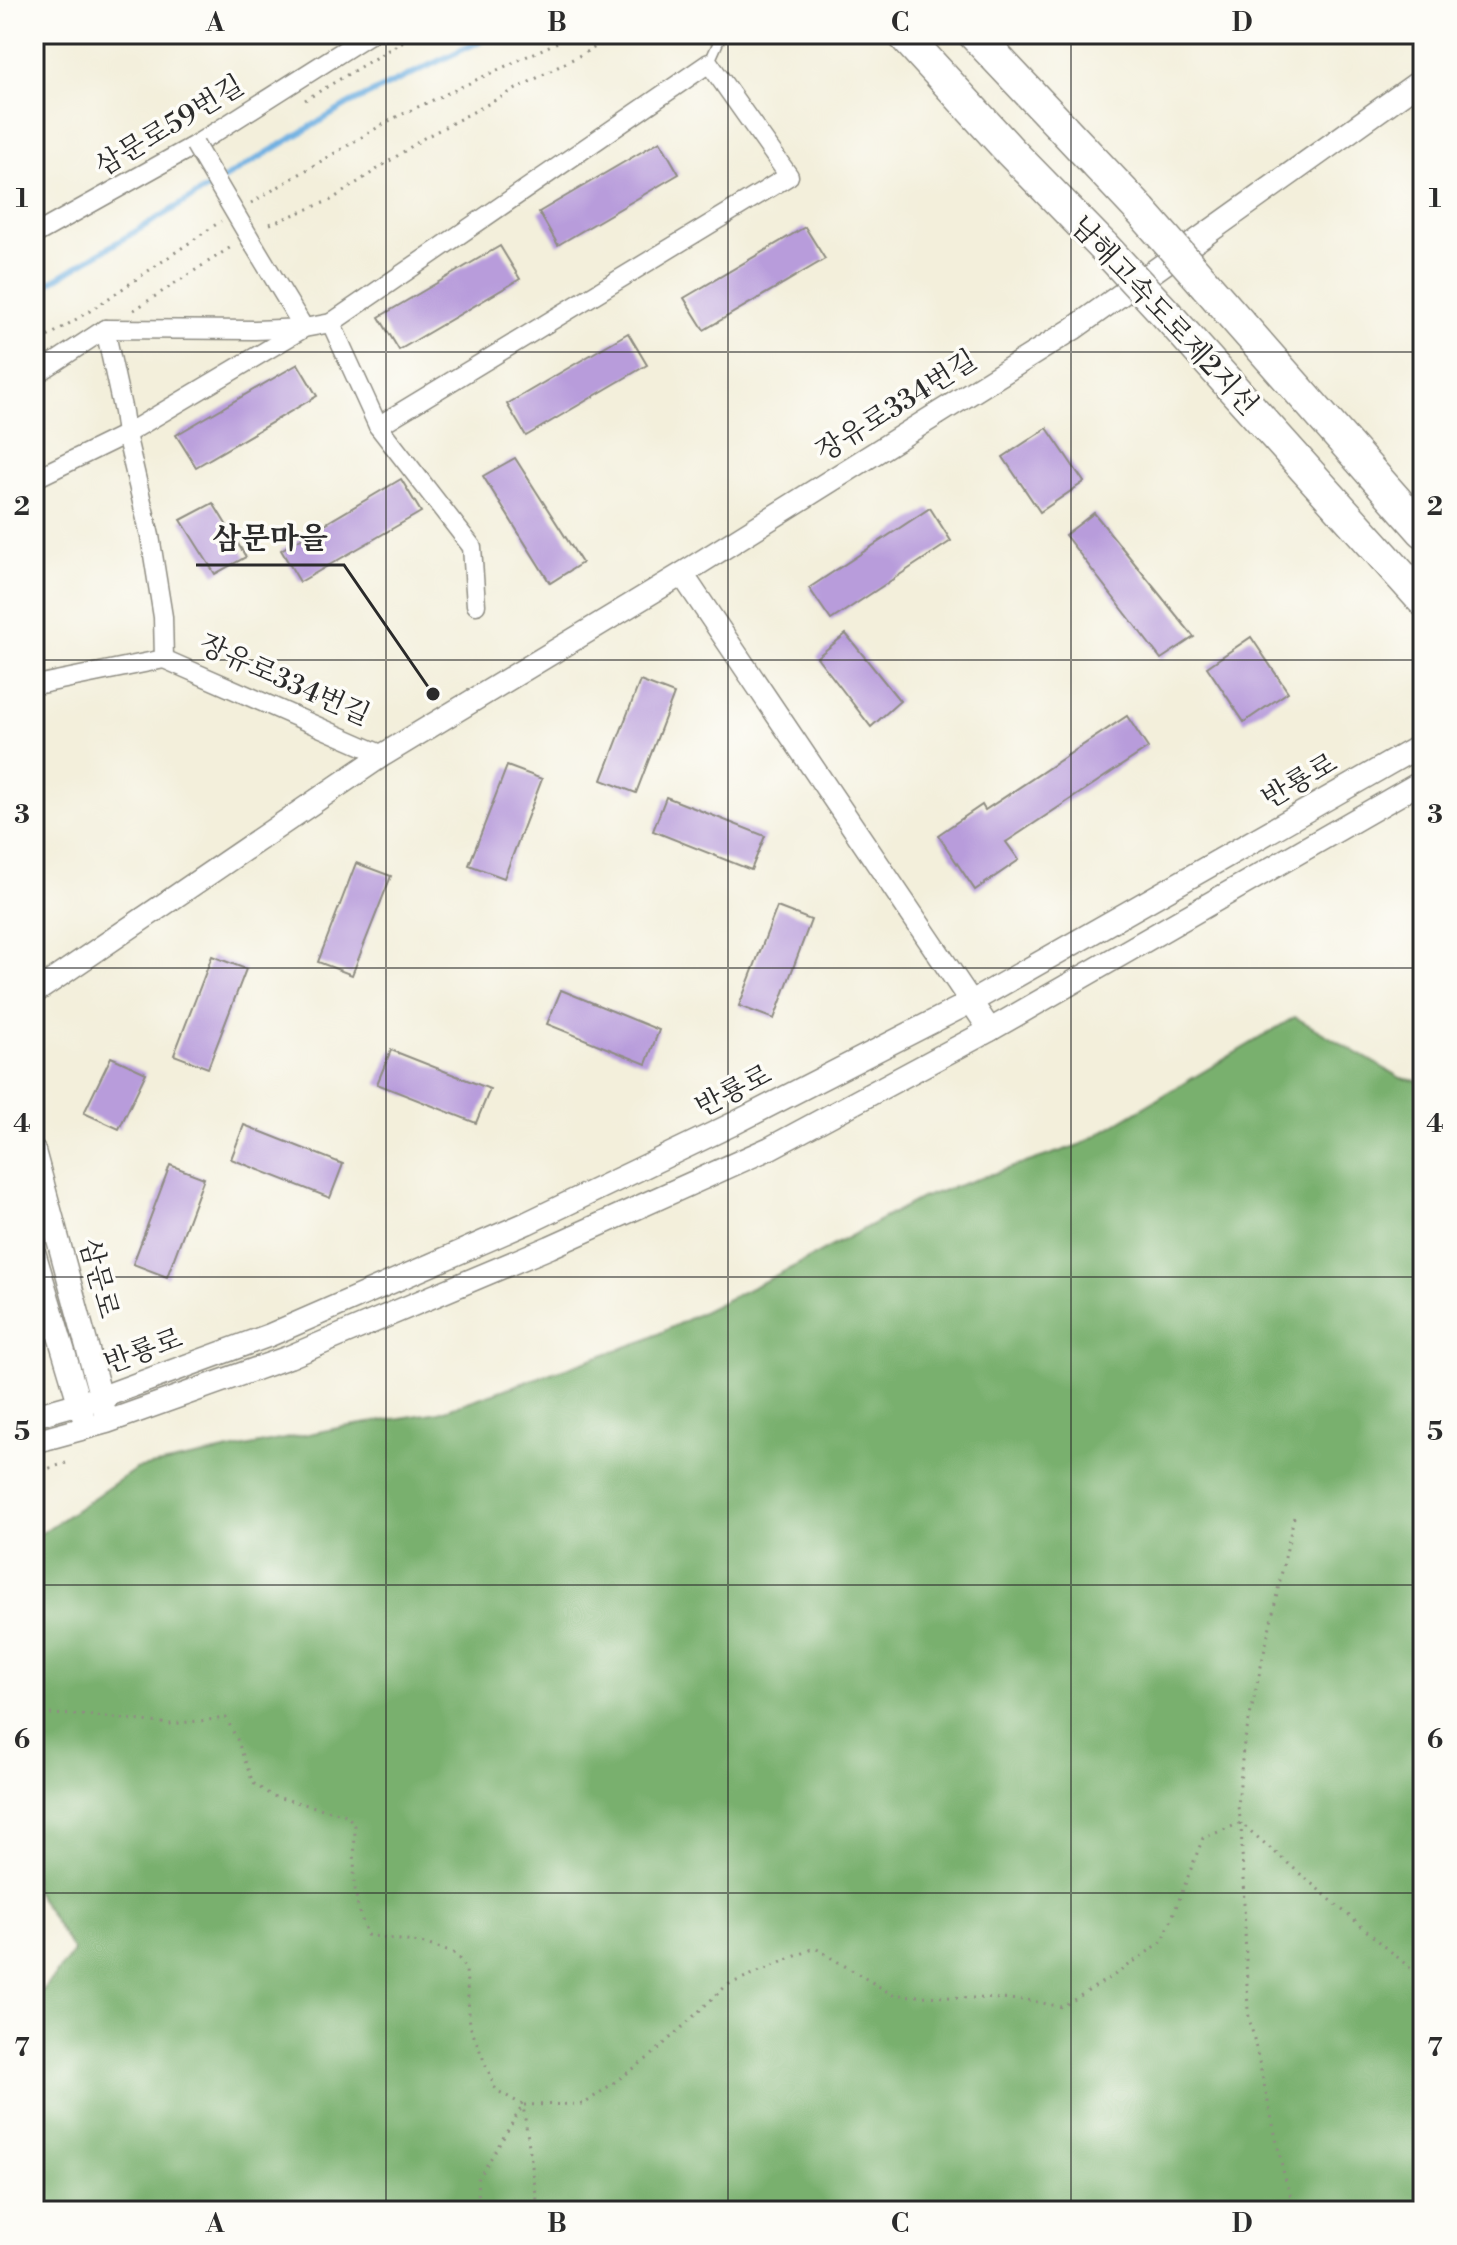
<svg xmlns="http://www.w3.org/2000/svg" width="1457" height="2245" font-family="'Libre Bodoni','Noto Serif KR',serif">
  <rect width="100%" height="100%" fill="#fdfcf7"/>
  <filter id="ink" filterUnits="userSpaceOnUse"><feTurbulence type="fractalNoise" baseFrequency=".0125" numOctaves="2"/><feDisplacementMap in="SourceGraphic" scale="16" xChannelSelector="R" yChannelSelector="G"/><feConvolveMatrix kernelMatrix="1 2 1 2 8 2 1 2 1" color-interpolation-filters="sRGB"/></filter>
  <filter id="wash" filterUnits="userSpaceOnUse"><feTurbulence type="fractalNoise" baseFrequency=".006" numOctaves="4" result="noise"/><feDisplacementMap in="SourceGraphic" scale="32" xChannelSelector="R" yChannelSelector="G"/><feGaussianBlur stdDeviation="1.8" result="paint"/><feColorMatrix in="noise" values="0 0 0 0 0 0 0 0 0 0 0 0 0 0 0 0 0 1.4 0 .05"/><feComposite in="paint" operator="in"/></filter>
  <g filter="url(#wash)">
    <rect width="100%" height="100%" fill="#f3efdb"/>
    <!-- forest -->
    <path fill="#79b06e" stroke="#526e4c" stroke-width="2" d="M1295 1017 1401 1078 1423 1082V2211H34V2001L74 1952 34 1889V1538L136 1469 343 1427 439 1412 646 1340 795 1266 921 1198 1082 1144Z"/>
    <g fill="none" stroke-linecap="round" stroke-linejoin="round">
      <!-- stream -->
      <path stroke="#6dafe1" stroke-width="6" d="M34 292 349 104 495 34"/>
    </g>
    <g id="blocks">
      <!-- building -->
      <g fill="#b89cdb">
        <path d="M660 141 679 174 558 245 539 212Z"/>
        <path d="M805 227 825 259 704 330 684 298Z"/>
        <path d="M500 246 520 279 399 350 379 317Z"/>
        <path d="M628 333 647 365 526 436 507 404Z"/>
        <path d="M298 364 317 396 196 467 176 435Z"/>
        <path d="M1047 428 1084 482 1040 512 1003 457Z"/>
        <path d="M515 458 582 563 550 583 483 476Z"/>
        <path d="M401 479 421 512 300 582 281 550Z"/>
        <path d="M213 503 246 557 215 574 181 520Z"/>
        <path d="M930 508 951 541 831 620 809 588Z"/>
        <path d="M1094 513 1194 637 1161 659 1065 535Z"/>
        <path d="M846 634 900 701 871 727 817 657Z"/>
        <path d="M1251 637 1288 692 1244 722 1207 667Z"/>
        <path d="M640 681 674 694 636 793 602 780Z"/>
        <path d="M1127 716 1148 748 1006 842 1019 860 975 890 938 835 982 805 985 810Z"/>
        <path d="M507 766 542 779 504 878 469 865Z"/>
        <path d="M666 797 765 836 751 870 653 831Z"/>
        <path d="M356 863 391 876 352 975 318 962Z"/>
        <path d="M777 907 811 920 774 1019 739 1006Z"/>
        <path d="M212 956 246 969 208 1068 174 1055Z"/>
        <path d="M561 990 659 1030 646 1064 547 1024Z"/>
        <path d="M391 1050 490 1089 476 1123 377 1084Z"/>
        <path d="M111 1057 146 1073 119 1129 84 1113Z"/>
        <path d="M244 1125 343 1164 330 1198 231 1159Z"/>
        <path d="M170 1165 204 1178 167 1277 133 1264Z"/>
      </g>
    </g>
  </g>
  <g filter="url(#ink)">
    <use href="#blocks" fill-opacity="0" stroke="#8f8d83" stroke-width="2"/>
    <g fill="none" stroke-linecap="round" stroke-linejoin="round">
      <!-- service casing -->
      <g stroke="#8f8d83" stroke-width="12">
        <path id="service" d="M709 63 722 34"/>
      </g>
      <!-- minor casing -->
      <g stroke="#8f8d83" stroke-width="21">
        <g id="minor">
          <path d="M34 235 195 145 370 34"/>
          <path d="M331 323 378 426 472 547 476 605"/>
          <path d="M105 329 123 412 126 434 150 536 163 617 164 659"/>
          <path d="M34 376 105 329 255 330 304 328 255 247"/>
          <path d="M34 479 126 434 304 328 331 323 709 63 789 176 378 426"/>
          <path d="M164 659 383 755"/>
          <path d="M36 685 164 659"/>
        </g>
      </g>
      <!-- tertiary casing -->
      <g stroke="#8f8d83" stroke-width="25">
        <g id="tertiary">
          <path d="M682 574 990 1030"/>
          <path d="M34 993 383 755 682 574 1073 329 1423 79"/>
          <path d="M34 1151 104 1409"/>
          <path d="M34 1252 83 1416"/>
          <path d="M34 1416 102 1397 270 1335 527 1223 733 1124 971 1002 1423 744"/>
          <path d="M34 1442 107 1422 289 1357 550 1247 770 1148 990 1030 1423 781"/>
        </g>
      </g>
      <!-- motorway casing -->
      <g stroke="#8f8d83" stroke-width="35">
        <g id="motorway">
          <path d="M903 34 1010 151 1103 246"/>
          <path d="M974 34 1141 211"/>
          <path d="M1206 285 1423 531"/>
          <path d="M1168 316 1423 600"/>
        </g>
      </g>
      <!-- path -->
      <g stroke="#8f8d83" stroke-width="3" stroke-dasharray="2 6" stroke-linecap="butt">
        <path d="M305 100 415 34"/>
        <path d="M251 203 392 119 575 34"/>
        <path d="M270 224 331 200 424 138 620 34"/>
        <path d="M134 310 231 247"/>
        <path d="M34 345 93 309 221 221"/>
        <path d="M41 1384 46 1368"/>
        <path d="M34 1473 66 1463"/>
        <path d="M1294 1517 1243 1748 1238 1807 1241 1823 1248 2012 1284 2174 1295 2211"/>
        <path d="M34 1714 87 1715 170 1724 226 1718 237 1739 253 1783 272 1796 347 1815 355 1826 354 1882 358 1908 367 1935 426 1944 456 1954 466 1970 470 2026 496 2090 523 2105 538 2207 543 2211"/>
        <path d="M480 2211 477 2181 523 2105 584 2104 651 2056 727 1985 815 1948 893 1995 1027 2000 1062 2007 1119 1972 1163 1941 1203 1838 1241 1823 1417 1974 1423 1975"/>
      </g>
      <!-- service -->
      <use href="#service" stroke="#fff" stroke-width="9"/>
      <!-- minor -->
      <use href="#minor" stroke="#fff" stroke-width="18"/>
      <!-- tertiary -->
      <use href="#tertiary" stroke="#fff" stroke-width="22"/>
      <!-- motorway -->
      <use href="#motorway" stroke="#fff" stroke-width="32"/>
      <!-- minor-bridge casing -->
      <g stroke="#8f8d83" stroke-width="21" stroke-linecap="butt">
        <path id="minor-bridge" d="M195 145 255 247"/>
      </g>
      <!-- motorway-bridge casing -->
      <g stroke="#8f8d83" stroke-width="35" stroke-linecap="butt">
        <g id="motorway-bridge">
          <path d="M1141 211 1206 285"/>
          <path d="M1103 246 1168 316"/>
        </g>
      </g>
      <!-- minor-bridge -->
      <use href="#minor-bridge" stroke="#fff" stroke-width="18"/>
      <!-- motorway-bridge -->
      <use href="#motorway-bridge" stroke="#fff" stroke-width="32"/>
    </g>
  </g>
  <!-- grid -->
  <path fill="none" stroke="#2b2b2b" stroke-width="2" stroke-opacity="0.55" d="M386 34V2211M728 34V2211M1071 34V2211M34 352H1423M34 660H1423M34 968H1423M34 1277H1423M34 1585H1423M34 1893H1423"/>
  <g text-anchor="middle" stroke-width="7" stroke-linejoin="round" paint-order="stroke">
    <!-- street labels -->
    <g font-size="28" fill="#2b2b2b" stroke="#fdfcf7">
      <text transform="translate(169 125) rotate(-31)" y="10">삼문로59번길</text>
      <text transform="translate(1165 315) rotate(47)" y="10">남해고속도로제2지선</text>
      <text transform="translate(896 405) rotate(-32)" y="10">장유로334번길</text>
      <text transform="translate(285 679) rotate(24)" y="10">장유로334번길</text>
      <text transform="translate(1299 780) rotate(-30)" y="10">반룡로</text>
      <text transform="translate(733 1090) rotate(-27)" y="10">반룡로</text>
      <text transform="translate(100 1278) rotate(75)" y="10">삼문로</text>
      <text transform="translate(143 1350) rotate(-20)" y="10">반룡로</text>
    </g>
  </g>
  <!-- callouts -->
  <path fill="none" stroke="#2b2b2b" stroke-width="3" d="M433 694L344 565H196"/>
  <circle fill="#2b2b2b" stroke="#fdfcf7" stroke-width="3" cx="433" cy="694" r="8"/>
  <g font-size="30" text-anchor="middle" font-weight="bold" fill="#2b2b2b" stroke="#fdfcf7" stroke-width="7" stroke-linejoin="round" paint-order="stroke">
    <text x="270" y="548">삼문마을</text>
  </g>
  <!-- margin -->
  <rect width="1457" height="2245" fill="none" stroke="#fdfcf7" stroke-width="88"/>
  <rect x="44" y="44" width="1369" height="2157" fill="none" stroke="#2b2b2b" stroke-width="3"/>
  <g font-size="26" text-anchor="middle" font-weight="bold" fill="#2b2b2b">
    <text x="215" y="31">A</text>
    <text x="557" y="31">B</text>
    <text x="900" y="31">C</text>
    <text x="1242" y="31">D</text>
    <text x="22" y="207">1</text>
    <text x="1435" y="207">1</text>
    <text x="22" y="515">2</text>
    <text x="1435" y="515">2</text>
    <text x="22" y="823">3</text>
    <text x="1435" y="823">3</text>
    <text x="22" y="1132">4</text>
    <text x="1435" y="1132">4</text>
    <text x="22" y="1440">5</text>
    <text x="1435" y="1440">5</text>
    <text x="22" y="1748">6</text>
    <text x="1435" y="1748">6</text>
    <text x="22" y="2056">7</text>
    <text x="1435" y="2056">7</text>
    <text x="215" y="2232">A</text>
    <text x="557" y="2232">B</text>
    <text x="900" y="2232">C</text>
    <text x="1242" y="2232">D</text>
  </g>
</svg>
